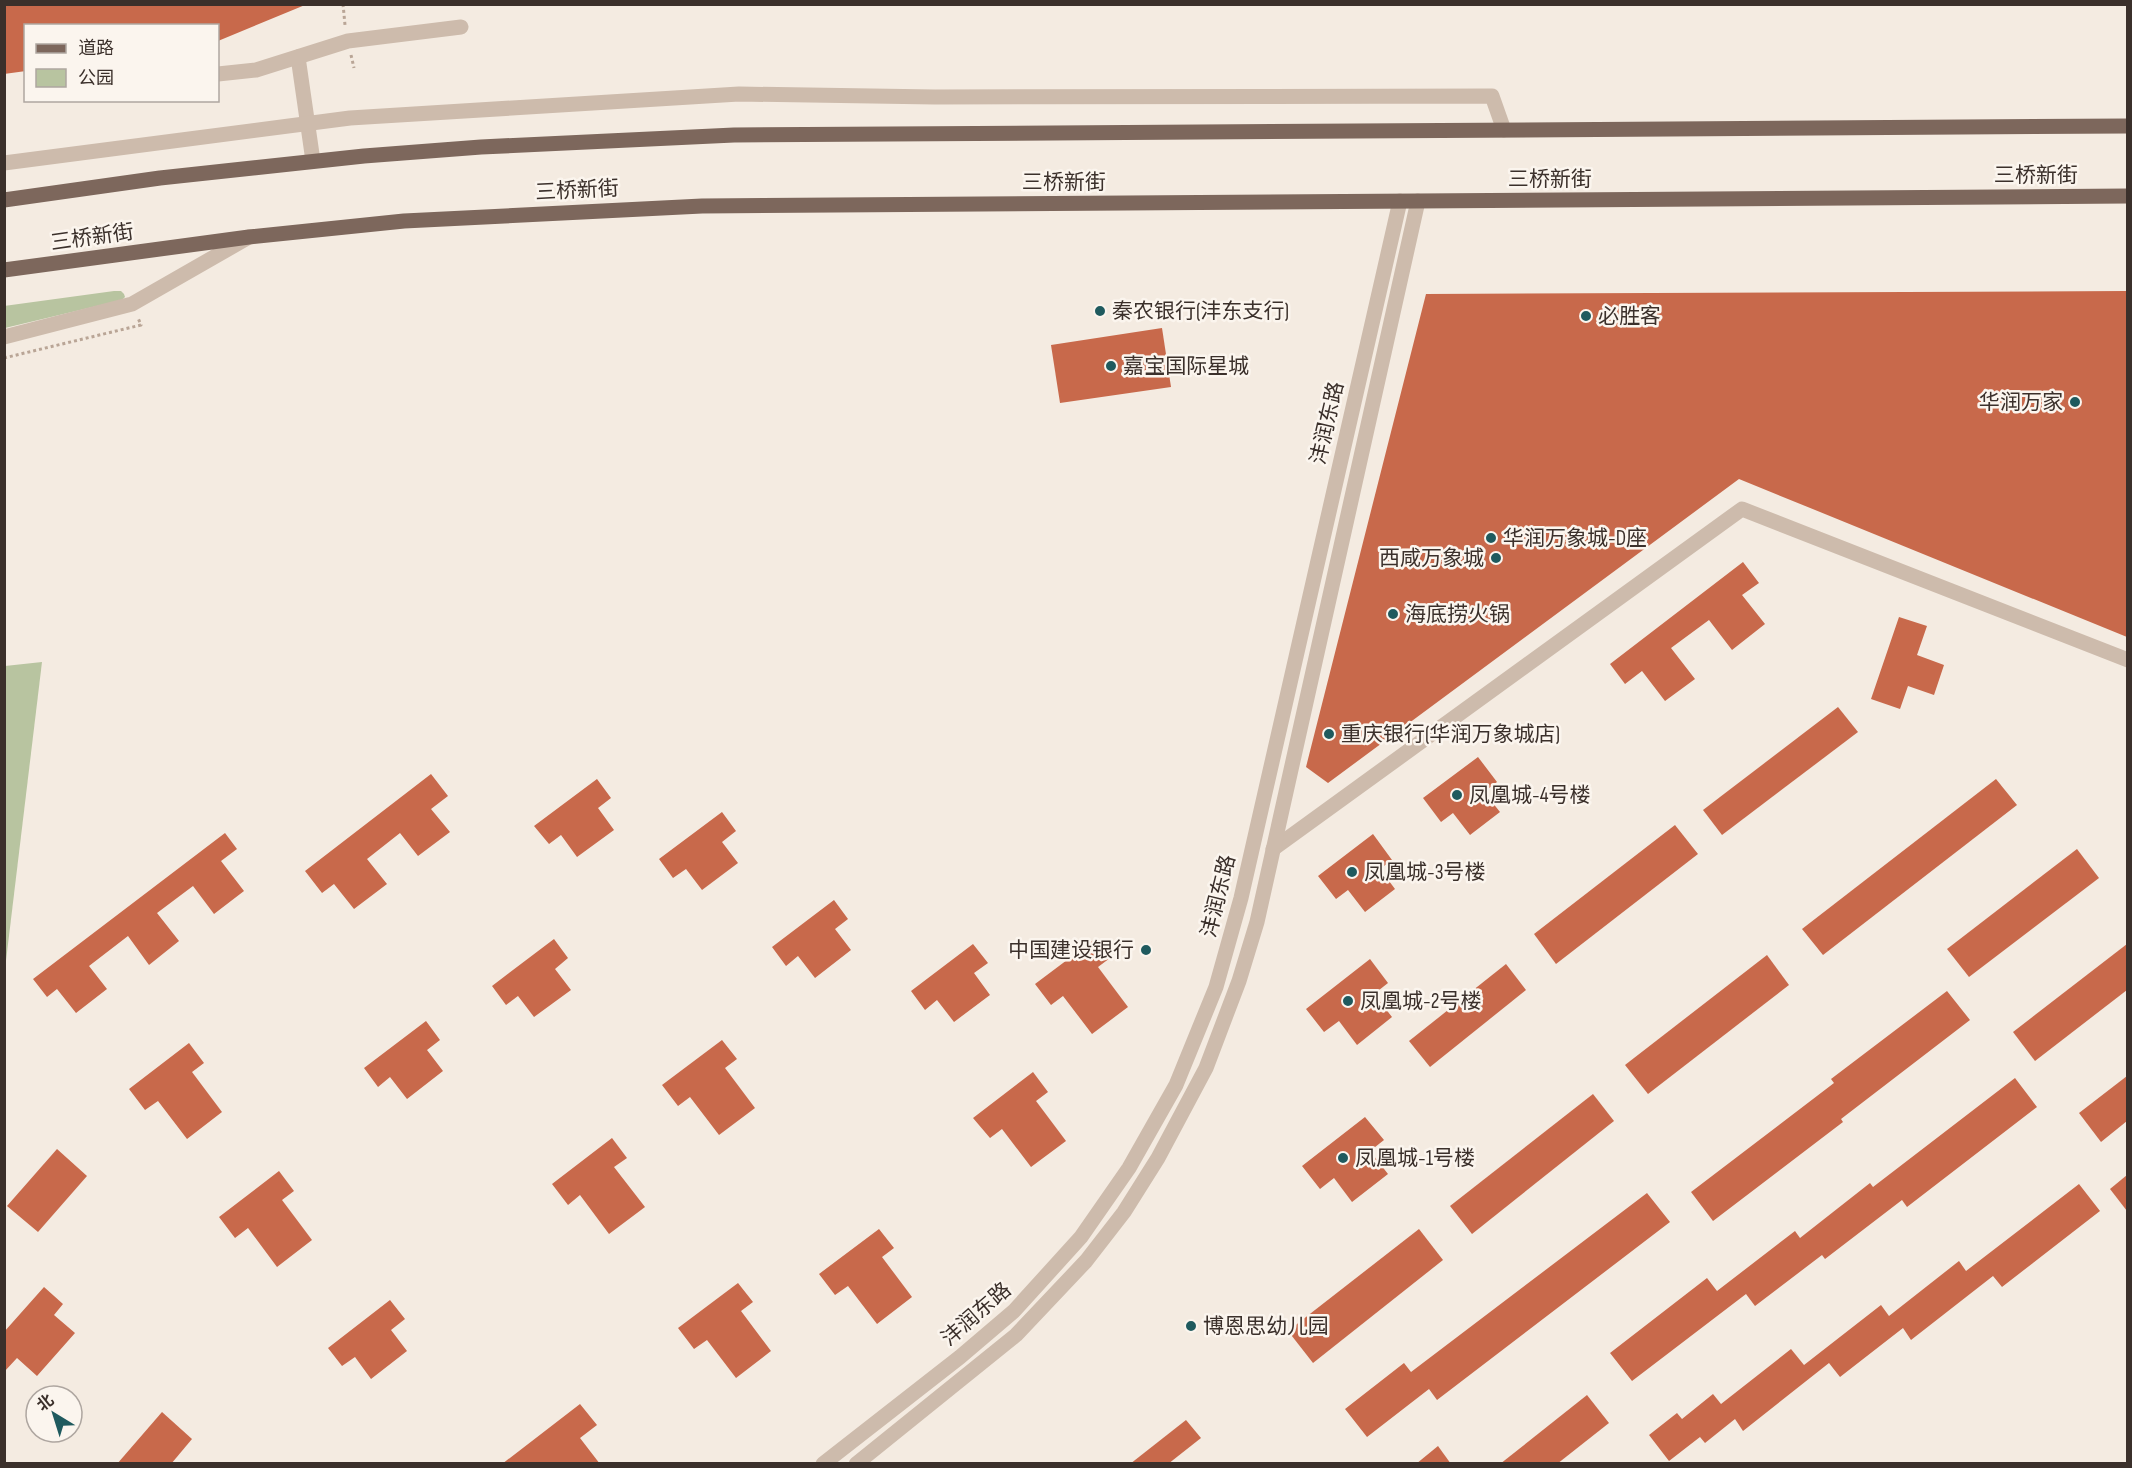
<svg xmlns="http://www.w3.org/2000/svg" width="2132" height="1468" font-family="'Sofia Sans Condensed','Noto Sans SC',sans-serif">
  <rect width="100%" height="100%" fill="#f4ebe1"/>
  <!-- green -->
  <g fill="#b8c4a0">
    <path d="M114 291H121L124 294 125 297 122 300 5 328 4 306Z"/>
    <path d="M42 662 5 969V666Z"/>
  </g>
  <!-- building -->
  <g fill="#c8694b">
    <path d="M4 4H305V5L218 41V26H26V71L4 74Z"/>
    <path d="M2127 291V637L1739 479 1328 783 1306 767 1426 294Z"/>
    <path d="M1162 328 1171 387 1060 403 1051 345Z"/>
    <path d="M1743 562 1759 583 1742 595 1765 624 1732 650 1709 620 1671 648 1695 679 1665 701 1642 671 1625 684 1610 664Z"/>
    <path d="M1899 617 1927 626 1917 655 1944 665 1934 695 1908 686 1900 709 1871 699Z"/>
    <path d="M1838 707 1858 732 1722 835 1703 810Z"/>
    <path d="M1478 757 1497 782 1484 792 1500 812 1470 835 1453 813 1441 822 1423 798Z"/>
    <path d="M431 774 448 796 431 809 450 832 418 856 400 833 367 859 387 884 354 909 334 884 322 893 305 871Z"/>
    <path d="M597 779 611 798 598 808 614 830 577 857 561 835 549 844 534 826Z"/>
    <path d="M1996 779 2017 805 1823 955 1802 929Z"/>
    <path d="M722 812 736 831 722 842 738 863 702 890 686 869 673 878 659 859Z"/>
    <path d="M1675 825 1698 854 1556 964 1534 934Z"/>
    <path d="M225 833 237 849 221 861 244 891 214 914 193 886 157 913 179 941 149 965 128 936 89 966 107 989 76 1013 57 989 47 997 33 979Z"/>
    <path d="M1373 834 1392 860 1380 869 1395 889 1365 912 1348 890 1336 899 1318 876Z"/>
    <path d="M2077 849 2099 878 1969 977 1947 949Z"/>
    <path d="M834 900 848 919 835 929 851 950 815 978 798 956 786 966 772 947Z"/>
    <path d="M554 939 568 958 555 969 571 990 534 1017 518 996 506 1005 492 986Z"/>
    <path d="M1095 939 1110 958 1098 967 1128 1007 1092 1034 1063 996 1051 1005 1035 984Z"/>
    <path d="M973 944 988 963 974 973 990 995 954 1022 937 1000 925 1010 911 991Z"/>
    <path d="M2127 944V990L2035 1061 2013 1032Z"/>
    <path d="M1767 955 1789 985 1648 1094 1625 1065Z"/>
    <path d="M1370 959 1388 983 1374 994 1392 1017 1357 1045 1339 1021 1324 1032 1306 1009Z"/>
    <path d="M1506 964 1526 990 1430 1067 1409 1041Z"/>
    <path d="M1947 991 1970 1020 1841 1119 1843 1122 1713 1221 1691 1192 1834 1083 1831 1079Z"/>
    <path d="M426 1021 440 1040 427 1050 443 1071 407 1099 390 1077 378 1087 364 1068Z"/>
    <path d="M722 1040 737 1059 725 1068 755 1108 719 1135 690 1097 678 1106 662 1085Z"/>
    <path d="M189 1043 204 1063 192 1072 222 1112 187 1139 158 1101 145 1110 129 1089Z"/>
    <path d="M1033 1072 1048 1092 1036 1101 1066 1141 1031 1167 1002 1129 990 1138 973 1118Z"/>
    <path d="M2127 1076V1121L2101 1142 2079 1113Z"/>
    <path d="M2015 1078 2037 1107 1907 1207 1902 1200 1825 1259 1822 1255 1755 1306 1746 1294 1632 1381 1610 1353 1707 1278 1717 1291 1795 1231 1800 1238 1870 1183 1873 1187Z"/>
    <path d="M1593 1094 1614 1121 1472 1234 1450 1206Z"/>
    <path d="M1365 1117 1384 1140 1370 1151 1388 1174 1352 1202 1334 1178 1320 1189 1302 1166Z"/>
    <path d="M612 1138 627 1158 614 1167 645 1207 609 1234 580 1195 568 1205 552 1184Z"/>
    <path d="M57 1149 87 1176 38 1232 7 1206Z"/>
    <path d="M279 1171 294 1191 282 1200 312 1240 277 1267 248 1228 235 1238 219 1217Z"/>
    <path d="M2127 1175V1211L2110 1189Z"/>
    <path d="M2079 1184 2100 1211 2002 1287 1993 1276 1911 1340 1903 1328 1840 1377 1829 1363 1743 1431 1735 1419 1705 1443 1700 1437 1669 1461 1649 1435 1677 1413 1682 1419 1713 1394 1721 1404 1791 1349 1804 1365 1881 1305 1889 1316 1959 1261 1966 1271Z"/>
    <path d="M1647 1193 1670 1222 1437 1400 1429 1389 1367 1437 1345 1409 1404 1363 1411 1372Z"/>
    <path d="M879 1229 894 1248 882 1257 912 1297 877 1324 848 1286 835 1295 819 1274Z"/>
    <path d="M1419 1229 1443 1260 1313 1363 1288 1331Z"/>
    <path d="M738 1283 753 1302 741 1311 771 1351 736 1378 707 1340 694 1349 678 1328Z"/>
    <path d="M44 1287 63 1304 54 1315 75 1333 37 1376 17 1358 4 1372V1332Z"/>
    <path d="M390 1300 405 1319 391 1330 407 1351 371 1379 355 1357 342 1366 328 1348Z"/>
    <path d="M1587 1395 1609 1423 1557 1464H1500Z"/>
    <path d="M580 1404 597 1425 580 1438 600 1464H502Z"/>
    <path d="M162 1412 192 1439 171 1464H117Z"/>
    <path d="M1186 1420 1201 1438 1168 1464H1130Z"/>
    <path d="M1438 1446 1451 1464H1416Z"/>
  </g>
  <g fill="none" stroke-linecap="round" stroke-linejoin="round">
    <!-- path -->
    <g stroke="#b9a596" stroke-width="3" stroke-dasharray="3 3" stroke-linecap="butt">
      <path d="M343 4 345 25"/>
      <path d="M351 55 354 68"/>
      <path d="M4 358 141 325 138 318"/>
    </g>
    <!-- minor -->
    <g stroke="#cdbbac" stroke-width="15">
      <path d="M298 57 313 161"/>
      <path d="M218 74 256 70 348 41 461 27"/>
      <path d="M4 163 350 118 739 94 935 97 1492 96 1504 130"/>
      <path d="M4 337 132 304 249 237"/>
      <path d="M1273 849 1742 509 2128 660"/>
      <path d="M823 1464 960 1357 1014 1311 1081 1237 1129 1168 1176 1085 1216 987 1241 898 1400 201"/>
      <path d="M856 1464 1016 1335 1086 1261 1124 1212 1158 1158 1206 1068 1239 981 1257 922 1418 201"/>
    </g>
    <!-- major -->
    <g stroke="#7d675c" stroke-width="15">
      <path d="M4 200 160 178 364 156 481 147 734 135 2128 126"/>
      <path d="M4 270 249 237 404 221 702 206 2128 196"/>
    </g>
  </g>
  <!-- markers -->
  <g fill="#1f5a5e" stroke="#fbf5ee" stroke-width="2">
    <circle cx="1100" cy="311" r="6"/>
    <circle cx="1586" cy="316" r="6"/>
    <circle cx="1111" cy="366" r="6"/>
    <circle cx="2075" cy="402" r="6"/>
    <circle cx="1491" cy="538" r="6"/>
    <circle cx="1496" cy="558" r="6"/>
    <circle cx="1393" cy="614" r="6"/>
    <circle cx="1329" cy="734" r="6"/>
    <circle cx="1457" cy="795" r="6"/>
    <circle cx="1352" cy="872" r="6"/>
    <circle cx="1146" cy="950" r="6"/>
    <circle cx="1348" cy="1001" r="6"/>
    <circle cx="1343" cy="1158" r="6"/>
    <circle cx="1191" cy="1326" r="6"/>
  </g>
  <g text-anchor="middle" stroke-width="5" stroke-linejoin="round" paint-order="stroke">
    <!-- street labels -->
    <g font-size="21" fill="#3b302b" stroke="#fbf5ee">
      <text x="2036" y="182">三桥新街</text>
      <text x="1550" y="186">三桥新街</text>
      <text x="1064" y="189">三桥新街</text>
      <text transform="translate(577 190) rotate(-3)" y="7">三桥新街</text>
      <text transform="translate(92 237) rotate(-8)" y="7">三桥新街</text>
      <text transform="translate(1327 423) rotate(-77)" y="7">沣润东路</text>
      <text transform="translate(1218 896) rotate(-76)" y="7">沣润东路</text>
      <text transform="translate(976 1314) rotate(-41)" y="7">沣润东路</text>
    </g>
    <!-- poi labels -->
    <g font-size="21" fill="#3b302b" stroke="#fbf5ee" text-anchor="start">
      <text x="1112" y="318">秦农银行(沣东支行)</text>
      <text x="1598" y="323">必胜客</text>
      <text x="1123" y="373">嘉宝国际星城</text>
      <text x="2063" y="409" text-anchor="end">华润万家</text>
      <text x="1503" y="545">华润万象城-D座</text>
      <text x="1484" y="565" text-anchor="end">西咸万象城</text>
      <text x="1405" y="621">海底捞火锅</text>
      <text x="1341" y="741">重庆银行(华润万象城店)</text>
      <text x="1469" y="802">凤凰城-4号楼</text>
      <text x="1364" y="879">凤凰城-3号楼</text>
      <text x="1134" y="957" text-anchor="end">中国建设银行</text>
      <text x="1360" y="1008">凤凰城-2号楼</text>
      <text x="1355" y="1165">凤凰城-1号楼</text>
      <text x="1203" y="1333">博恩思幼儿园</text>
    </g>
  </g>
  <!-- border -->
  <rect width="2132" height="1468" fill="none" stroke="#3b302b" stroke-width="12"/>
  <!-- legend -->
  <rect x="24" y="24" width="195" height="78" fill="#fbf5ee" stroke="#aea6a0" stroke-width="1.5"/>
  <rect x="36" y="44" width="30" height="9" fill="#7d675c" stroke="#aea6a0" stroke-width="1.5"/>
  <text x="78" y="54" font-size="18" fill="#3b302b">道路</text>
  <rect x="36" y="69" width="30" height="18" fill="#b8c4a0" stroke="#aea6a0" stroke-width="1.5"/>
  <text x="78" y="84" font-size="18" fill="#3b302b">公园</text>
  <!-- north arrow -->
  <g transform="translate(54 1414) rotate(322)"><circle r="28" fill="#fbf5ee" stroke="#aea6a0" stroke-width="1.5"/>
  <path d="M0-4.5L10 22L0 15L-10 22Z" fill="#1f5a5e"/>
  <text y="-9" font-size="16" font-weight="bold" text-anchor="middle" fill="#3b302b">北</text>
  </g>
</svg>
